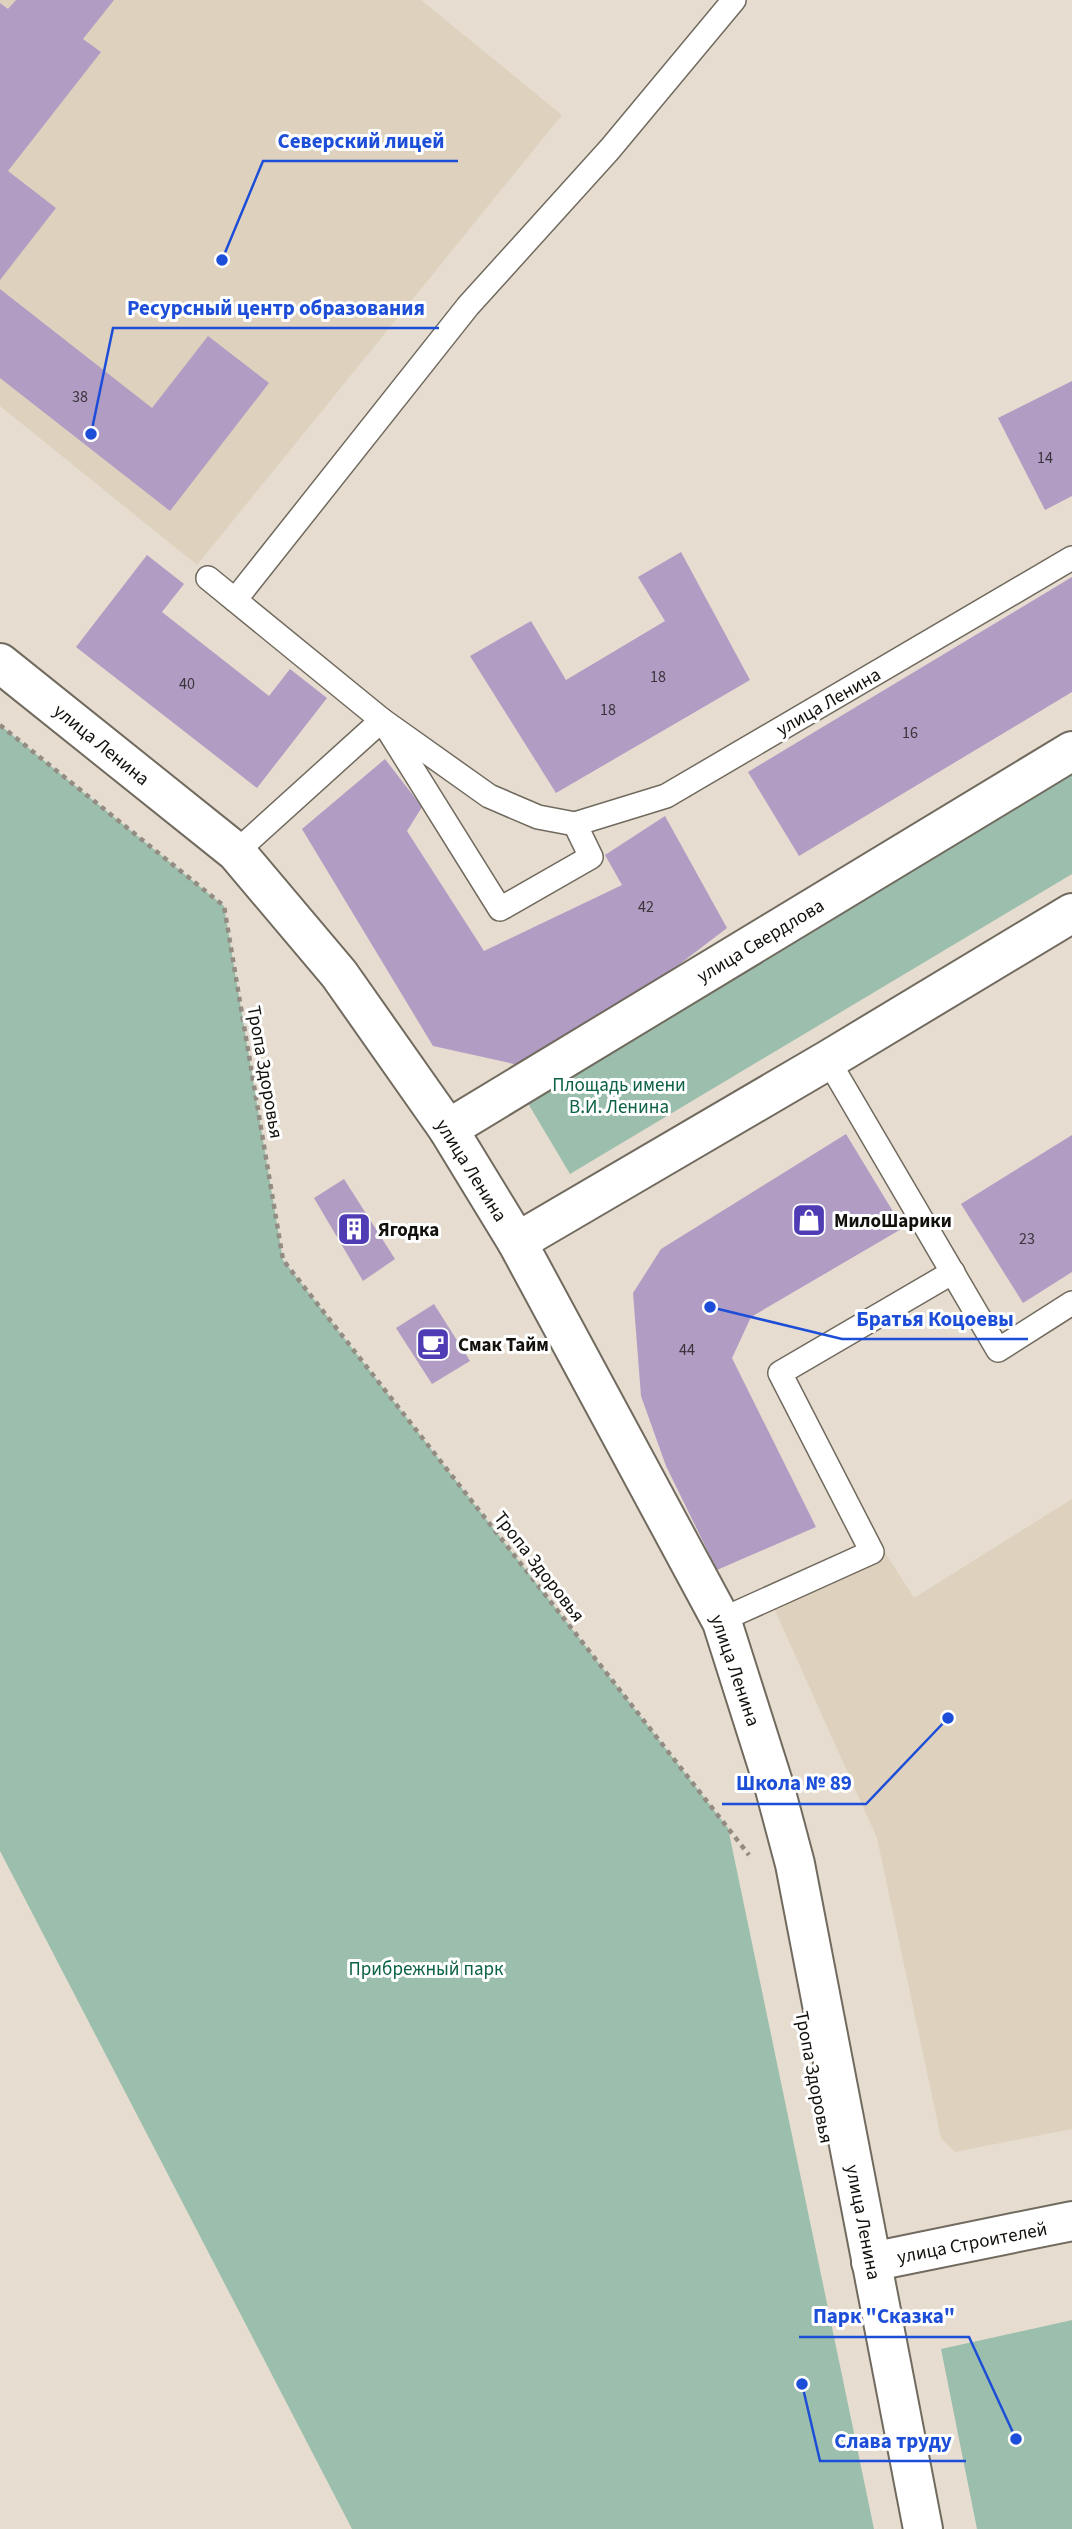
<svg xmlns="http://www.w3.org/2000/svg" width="1072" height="2529" font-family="'Source Sans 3',sans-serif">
  <rect width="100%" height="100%" fill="#e6ddd0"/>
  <!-- built -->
  <g fill="#ded2be">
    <path d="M0 0H421L562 115 197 565 0 406Z"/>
    <path d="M1072 1499V2129L955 2152 941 2138 877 1838 769 1597 863 1539 881 1546 914 1598Z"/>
  </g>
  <!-- green -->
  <g fill="#9cbfad">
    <path d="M0 725 224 906 283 1260 728 1828 874 2529H352L0 1851Z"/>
    <path d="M1072 775V874L570 1174 526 1100Z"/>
    <path d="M1072 2320V2529H977L941 2349Z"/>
  </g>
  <!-- building -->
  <g fill="#b19cc4">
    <path d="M16 0H114L83 39 101 52 8 171 56 208 0 280V3L8 9Z"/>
    <path d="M0 289 152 408 208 336 269 383 170 511 0 378Z"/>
    <path d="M1072 381V496L1045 510 998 418Z"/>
    <path d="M681 552 750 680 556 793 470 656 531 621 566 680 665 621 638 577Z"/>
    <path d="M147 555 184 584 162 612 269 696 290 669 327 698 257 788 76 647Z"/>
    <path d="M1072 577V692L799 856 748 772Z"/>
    <path d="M385 759 422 807 407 831 484 951 622 885 605 855 665 816 727 928 541 1070 433 1046 302 829Z"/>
    <path d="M846 1134 903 1228 751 1317 732 1358 816 1527 717 1570 666 1466 641 1396 633 1293 661 1249Z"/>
    <path d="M1072 1135V1272L1023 1303 961 1204Z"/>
    <path d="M344 1179 395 1259 363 1281 314 1198Z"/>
    <path d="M434 1304 470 1361 432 1384 396 1328Z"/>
  </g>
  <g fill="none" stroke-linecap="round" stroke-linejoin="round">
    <!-- service casing -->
    <g stroke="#716a5e" stroke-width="26">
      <g id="service">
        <path d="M208 578 382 720 489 796 538 817 575 824"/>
        <path d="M235 600 468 306 610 149 734 0"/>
        <path d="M236 852 382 720 500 909 591 857 575 824 666 796 1072 558"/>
        <path d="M828 1060 998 1350 1072 1303"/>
        <path d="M721 1620 872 1552 780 1373 953 1272"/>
      </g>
    </g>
    <!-- minor casing -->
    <g stroke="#716a5e" stroke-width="42">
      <path id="minor" d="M871 2262 1072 2221"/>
    </g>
    <!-- tertiary casing -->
    <g stroke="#716a5e" stroke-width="42">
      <g id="tertiary">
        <path d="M0 663 236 852 339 974 448 1129 517 1242 722 1622 775 1789 795 1864 923 2529"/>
        <path d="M448 1129 1072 751"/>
        <path d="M517 1242 828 1060 1072 913"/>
      </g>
    </g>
    <!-- path -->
    <path stroke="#938c82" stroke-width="4.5" stroke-dasharray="5 5" stroke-linecap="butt" d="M0 725 224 906 283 1260 749 1855"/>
    <!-- service -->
    <use href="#service" stroke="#fff" stroke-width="23"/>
    <!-- minor -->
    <use href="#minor" stroke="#fff" stroke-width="38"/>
    <!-- tertiary -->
    <use href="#tertiary" stroke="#fff" stroke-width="38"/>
  </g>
  <!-- icons -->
  <defs>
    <g id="shop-square" transform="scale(1.75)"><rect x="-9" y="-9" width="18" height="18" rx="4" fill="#4f3bb3" stroke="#fff"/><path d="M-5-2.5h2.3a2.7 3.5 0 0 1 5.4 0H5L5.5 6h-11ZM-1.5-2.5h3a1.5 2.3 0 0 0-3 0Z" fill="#fff"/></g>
    <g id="building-square" transform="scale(1.75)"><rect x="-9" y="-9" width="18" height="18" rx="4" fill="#4f3bb3" stroke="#fff"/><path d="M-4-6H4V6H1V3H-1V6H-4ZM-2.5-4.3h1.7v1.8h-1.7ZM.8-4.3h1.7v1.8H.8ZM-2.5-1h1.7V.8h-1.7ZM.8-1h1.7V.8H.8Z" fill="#fff"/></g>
    <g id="cafe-square" transform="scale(1.75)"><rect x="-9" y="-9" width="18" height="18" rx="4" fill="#4f3bb3" stroke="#fff"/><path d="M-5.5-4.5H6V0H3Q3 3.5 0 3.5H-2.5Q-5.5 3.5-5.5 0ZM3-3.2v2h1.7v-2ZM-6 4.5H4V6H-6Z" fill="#fff"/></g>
  </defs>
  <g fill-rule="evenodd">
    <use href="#shop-square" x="809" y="1220"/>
    <use href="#building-square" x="354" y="1229"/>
    <use href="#cafe-square" x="433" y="1344"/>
  </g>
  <g text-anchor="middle" stroke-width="6" stroke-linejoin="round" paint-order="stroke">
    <!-- number labels -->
    <g font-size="16" fill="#3a343a">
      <text x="80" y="402">38</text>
      <text x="1045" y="463">14</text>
      <text x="658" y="682">18</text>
      <text x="187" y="689">40</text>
      <text x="608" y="715">18</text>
      <text x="910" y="738">16</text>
      <text x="646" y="912">42</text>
      <text x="1027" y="1244">23</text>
      <text x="687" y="1355">44</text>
    </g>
    <!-- street labels -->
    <g font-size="19" fill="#13110c" stroke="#fff">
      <text transform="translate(828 701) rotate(-30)" y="7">улица Ленина</text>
      <text transform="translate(102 744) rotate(39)" y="7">улица Ленина</text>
      <text transform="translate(760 940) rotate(-31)" y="7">улица Свердлова</text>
      <text transform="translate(266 1072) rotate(80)" y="7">Тропа Здоровья</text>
      <text transform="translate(472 1170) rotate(58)" y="7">улица Ленина</text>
      <text transform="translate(540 1566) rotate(52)" y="7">Тропа Здоровья</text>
      <text transform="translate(736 1670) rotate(71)" y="7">улица Ленина</text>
      <text transform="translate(815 2077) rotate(79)" y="7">Тропа Здоровья</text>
      <text transform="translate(864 2222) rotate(79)" y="7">улица Ленина</text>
      <text transform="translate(972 2242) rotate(-11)" y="7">улица Строителей</text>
    </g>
    <!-- park labels -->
    <g font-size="19" fill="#0d6244" stroke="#fff">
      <text x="619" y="1091">Площадь имени<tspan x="619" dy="22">В.И. Ленина</tspan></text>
      <text x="426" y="1975">Прибрежный парк</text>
    </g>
    <!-- poi labels -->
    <g font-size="19" font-weight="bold" fill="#13110c" stroke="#fff" text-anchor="start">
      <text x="834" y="1227">МилоШарики</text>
      <text x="378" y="1236">Ягодка</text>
      <text x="458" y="1351">Смак Тайм</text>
    </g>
  </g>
  <!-- callouts -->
  <path fill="none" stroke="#1d4ed8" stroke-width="2.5" d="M222 260L263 161H458M91 434L113 328H439M710 1307L842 1339H1028M948 1718L866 1804H722M1016 2439L969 2337H799M802 2384L820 2461H966"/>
  <g fill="#1d4ed8" stroke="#fff" stroke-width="2.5">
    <circle cx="222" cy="260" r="7"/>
    <circle cx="91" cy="434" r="7"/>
    <circle cx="710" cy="1307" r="7"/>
    <circle cx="948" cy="1718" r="7"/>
    <circle cx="1016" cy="2439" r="7"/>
    <circle cx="802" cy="2384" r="7"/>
  </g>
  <g font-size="21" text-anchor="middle" font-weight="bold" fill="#1d4ed8" stroke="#fff" stroke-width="6" stroke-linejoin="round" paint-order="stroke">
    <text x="361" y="148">Северский лицей</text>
    <text x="276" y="315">Ресурсный центр образования</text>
    <text x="935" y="1326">Братья Коцоевы</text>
    <text x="794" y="1790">Школа № 89</text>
    <text x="884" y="2323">Парк "Сказка"</text>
    <text x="893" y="2448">Слава труду</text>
  </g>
</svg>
